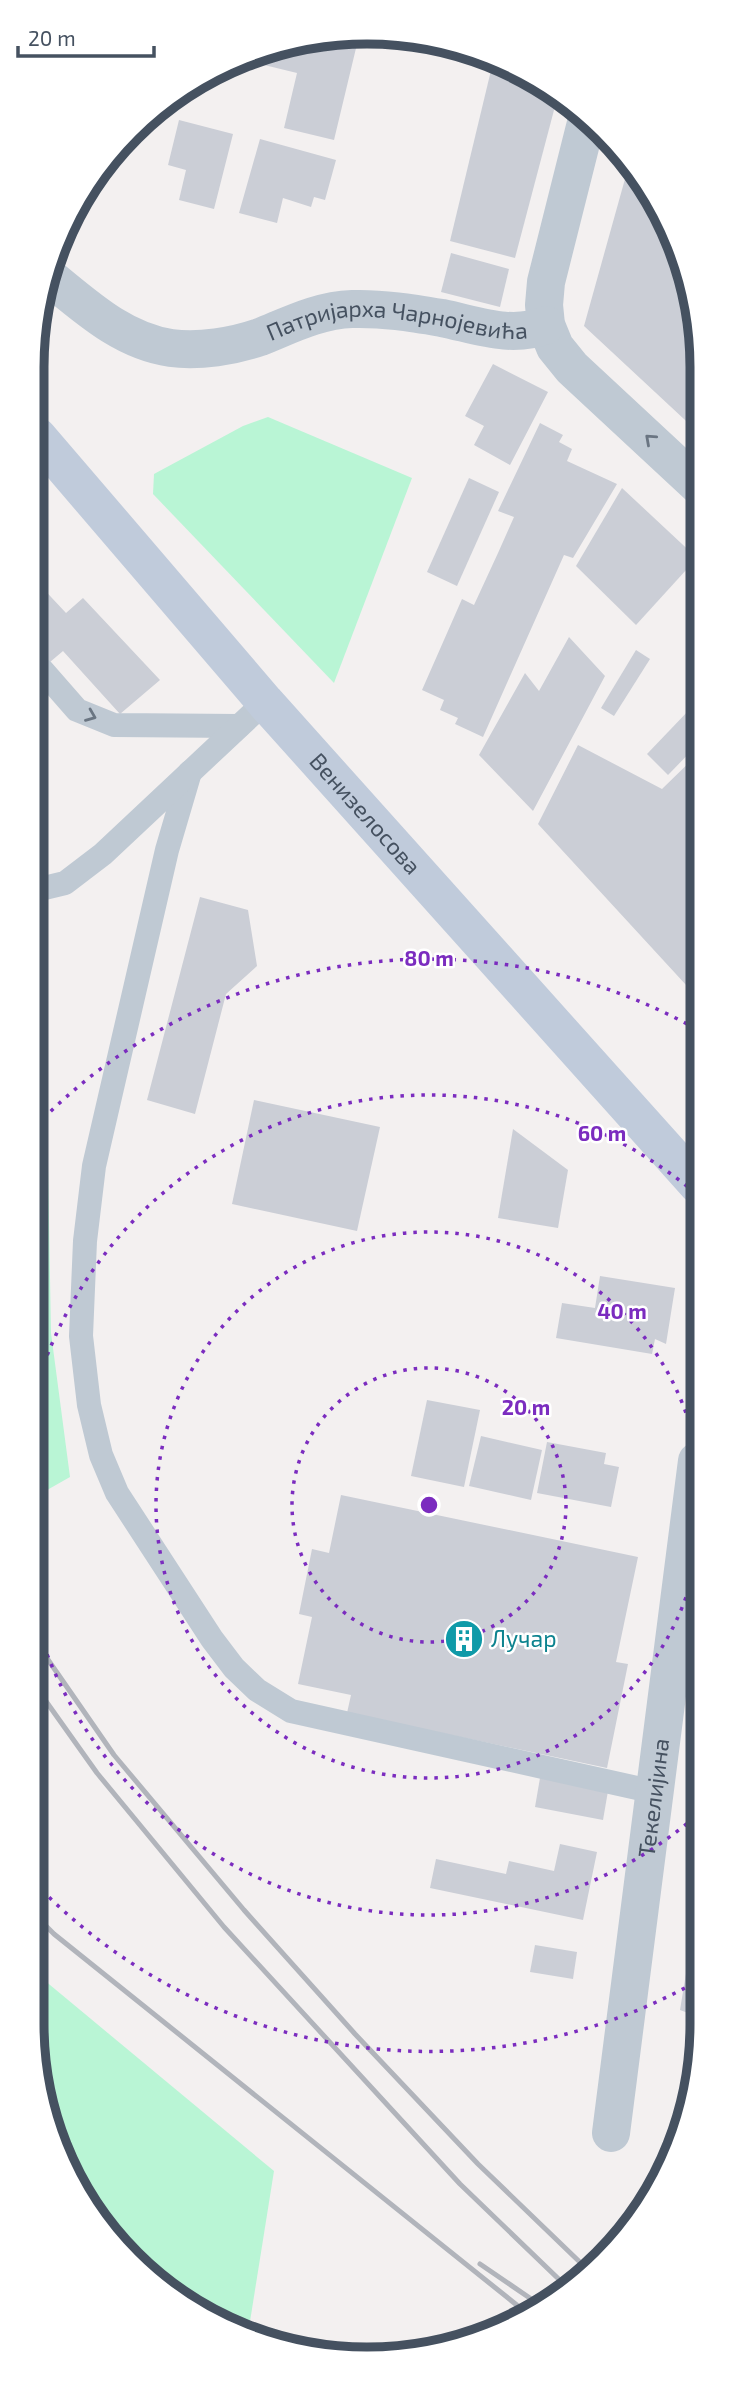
<svg xmlns="http://www.w3.org/2000/svg" width="734" height="2391" font-family="'Exo 2',sans-serif">
  <rect width="100%" height="100%" fill="#f3f0f0"/>
  <!-- green -->
  <g fill="#b9f5d5">
    <path d="M268 417 412 478 334 683 153 494 154 474 243 426Z"/>
    <path d="M35 1057 47 1109 51 1333 70 1477 33 1498Z"/>
    <path d="M32 1970 274 2171 248 2334 218 2325 115 2246 57 2152 32 2024Z"/>
  </g>
  <!-- building -->
  <g fill="#cbced6">
    <path d="M302 38H334L357 44 334 140 284 128 297 73 252 62V58Z"/>
    <path d="M493 62 534 76 558 95 515 258 450 241Z"/>
    <path d="M199 80 196 96 178 91 181 88Z"/>
    <path d="M179 120 233 134 214 209 179 200 186 170 168 165Z"/>
    <path d="M260 139 336 160 325 200 314 197 311 207 283 198 277 223 239 213Z"/>
    <path d="M630 161 668 219 684 273 682 284 690 292 700 324 699 433 584 326Z"/>
    <path d="M451 253 509 269 500 307 441 292Z"/>
    <path d="M493 364 548 392 510 465 474 445 484 426 465 416Z"/>
    <path d="M540 423 563 435 559 442 572 449 567 461 617 484 573 558 564 555 483 737 455 724 458 718 440 710 444 700 422 690 462 599 474 605 498 553 514 517 498 511Z"/>
    <path d="M469 478 499 492 457 586 427 572Z"/>
    <path d="M622 488 697 558 636 625 576 566Z"/>
    <path d="M37 582 66 613 83 598 160 680 120 714 63 651 37 673Z"/>
    <path d="M569 637 605 676 533 811 479 755 525 673 539 691Z"/>
    <path d="M636 650 650 659 614 716 601 708Z"/>
    <path d="M691 708 699 716V743L668 775 647 754Z"/>
    <path d="M578 745 662 789 699 753V845L687 856 699 867 698 998 538 824Z"/>
    <path d="M200 897 248 910 257 966 226 994 195 1114 147 1100Z"/>
    <path d="M254 1100 380 1127 357 1231 232 1204Z"/>
    <path d="M513 1129 568 1170 558 1228 498 1218Z"/>
    <path d="M600 1276 675 1288 666 1344 655 1339 652 1354 556 1338 562 1303 595 1308Z"/>
    <path d="M427 1400 480 1410 464 1487 411 1476Z"/>
    <path d="M481 1436 542 1450 531 1500 469 1486Z"/>
    <path d="M547 1442 606 1453 604 1464 619 1467 611 1507 537 1493Z"/>
    <path d="M341 1495 638 1557 616 1662 628 1664 607 1768 347 1713 351 1695 298 1684 312 1617 299 1614 312 1549 329 1553Z"/>
    <path d="M540 1778 608 1791 603 1820 535 1807Z"/>
    <path d="M560 1844 597 1852 583 1920 430 1888 436 1859 506 1874 509 1861 554 1871Z"/>
    <path d="M692 1937 696 1938V2016L680 2010Z"/>
    <path d="M535 1945 577 1952 573 1979 530 1972Z"/>
  </g>
  <g fill="none" stroke-linecap="round" stroke-linejoin="round">
    <!-- lane -->
    <g stroke="#bfc9d3" stroke-width="24">
      <path d="M42 670 77 710 114 725 239 726"/>
      <path d="M190 772 167 850 94 1166 85 1241 81 1336 89 1405 101 1455 117 1493 212 1639 234 1668 257 1690 291 1711 655 1792"/>
      <path d="M36 890 65 883 103 854 265 702"/>
    </g>
    <!-- street -->
    <g stroke="#bfc9d3" stroke-width="38">
      <path d="M587 119 546 282 544 305 546 325 555 347 572 368 699 486"/>
      <path id="s1" d="M48 276C85 306 122 341 171 348 199 352 234 346 260 337 290 325 319 310 352 309 382 308 412 313 442 318 477 325 511 339 546 325"/>
      <path id="s2" d="M611 2133 697 1461"/>
    </g>
    <!-- secondary -->
    <path stroke="#c0cbdb" stroke-width="38" id="s3" d="M38 437 265 702 698 1185"/>
    <!-- rail -->
    <g stroke="#b1b4bb" stroke-width="5">
      <path d="M33 1638 114 1755 244 1910 355 2034 478 2164 587 2269"/>
      <path d="M33 1683 97 1773 224 1927 460 2184 568 2288"/>
      <path d="M32 1912 54 1934 528 2314"/>
      <path d="M480 2264 543 2307"/>
    </g>
  </g>
  <!-- one-way arrows -->
  <defs><path id="oneway-chevron" d="M-2-3.5L2.5 0L-2 3.5" fill="none" stroke-width="1.6" stroke-linecap="round" stroke-linejoin="round" transform="scale(1.75)"/></defs>
  <g stroke="#6a7582">
    <use href="#oneway-chevron" transform="translate(650 439) rotate(-138)"/>
    <use href="#oneway-chevron" transform="translate(91 716) rotate(22)"/>
  </g>
  <!-- distance rings -->
  <g fill="none" stroke="#7b2cbf" stroke-width="3.5" stroke-dasharray="3.5 7">
    <circle cx="429" cy="1505" r="137"/>
    <path d="M697 1557A273 273 0 1 1 697 1453"/>
    <path d="M695 1817A410 410 0 0 1 34 1615M34 1395A410 410 0 0 1 695 1193"/>
    <path d="M694 1983A546 546 0 0 1 33 1881M36 1126A546 546 0 0 1 698 1030"/>
  </g>
  <!-- icons -->
  <defs>
    <g id="building-disc" transform="scale(2.0125)"><circle r="9.5" fill="#0f9aa8" stroke="#fff"/><path d="M-4-6H4V6H1V3H-1V6H-4ZM-2.5-4.3h1.7v1.8h-1.7ZM.8-4.3h1.7v1.8H.8ZM-2.5-1h1.7V.8h-1.7ZM.8-1h1.7V.8H.8Z" fill="#fff"/></g>
  </defs>
  <g fill-rule="evenodd">
    <use href="#building-disc" x="464" y="1639"/>
  </g>
  <g text-anchor="middle" stroke-width="5" stroke-linejoin="round" paint-order="stroke">
    <!-- street labels -->
    <g font-size="23" fill="#455160" stroke="#fff">
      <text dy="8" stroke="none"><textPath href="#s1" startOffset="376">Патријарха Чарнојевића</textPath></text>
      <text dy="8" stroke="none"><textPath href="#s3" startOffset="499">Венизелосова</textPath></text>
      <text dy="8" stroke="none"><textPath href="#s2" startOffset="338">Текелијина</textPath></text>
    </g>
    <!-- culture labels -->
    <g font-size="23" fill="#0d838f" stroke="#fff" text-anchor="start">
      <text x="491" y="1647">Лучар</text>
    </g>
  </g>
  <!-- crop -->
  <path d="M0 0H734V2391H0ZM367 44H367A323 323 0 0 1 690 367V2024A323 323 0 0 1 367 2347H367A323 323 0 0 1 44 2024V367A323 323 0 0 1 367 44Z" fill="#fff" fill-rule="evenodd"/>
  <path fill="none" stroke="#455160" stroke-width="9" d="M367 44H367A323 323 0 0 1 690 367V2024A323 323 0 0 1 367 2347H367A323 323 0 0 1 44 2024V367A323 323 0 0 1 367 44Z"/>
  <circle cx="429" cy="1505" r="10" fill="#7b2cbf" stroke="#fff" stroke-width="3.5"/>
  <g font-size="21" text-anchor="middle" font-weight="bold" fill="#7b2cbf" stroke="#fff" stroke-width="5" stroke-linejoin="round" paint-order="stroke">
    <text x="429" y="966">80 m</text>
    <text x="602" y="1141">60 m</text>
    <text x="622" y="1319">40 m</text>
    <text x="526" y="1415">20 m</text>
  </g>
  <!-- scale -->
  <path d="M18 46v10h136v-10" fill="none" stroke="#455160" stroke-width="3.5"/>
  <text x="28" y="46" font-size="21" fill="#455160" stroke="#ffffff" stroke-width="5" paint-order="stroke">20 m</text>
</svg>
